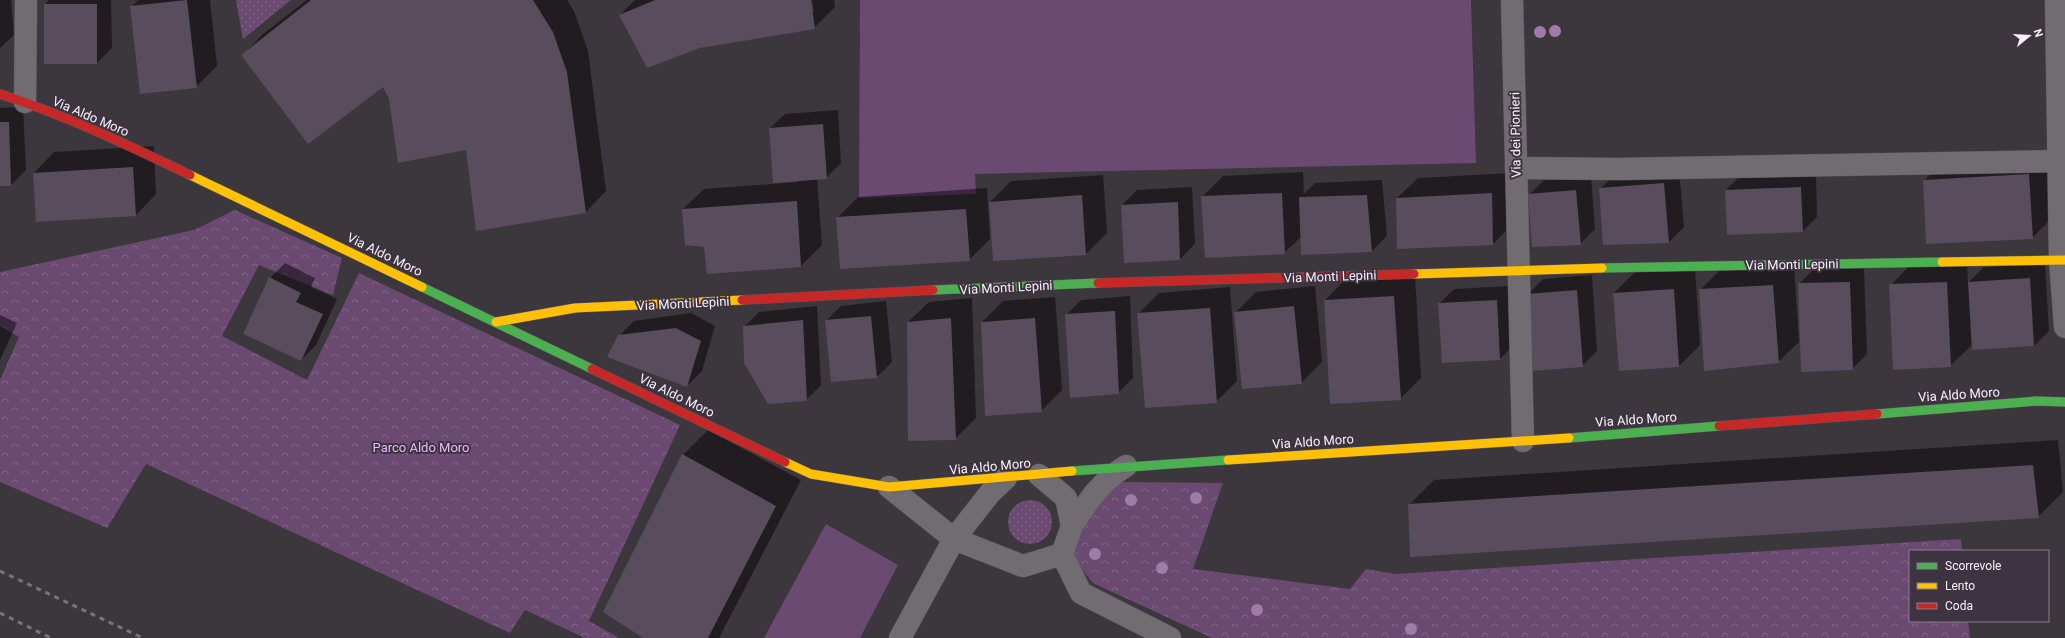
<svg xmlns="http://www.w3.org/2000/svg" width="2065" height="638" font-family="Roboto,sans-serif">
  <defs>
    <pattern id="grass-dots" width="8" height="8" patternUnits="userSpaceOnUse"><rect width="8" height="8" fill="#6b4a72"/><path d="M2 2h.1M6 6h.1" fill="none" stroke="#816487" stroke-width="1.8" stroke-linecap="round"/></pattern>
    <pattern id="park-crowns" width="20" height="18" patternUnits="userSpaceOnUse"><rect width="20" height="18" fill="#6b4a72"/><path d="M2 6a3 3 0 1 1 6 0M12 15a3 3 0 1 1 6 0" fill="none" stroke="#816487"/></pattern>
  </defs>
  <rect width="100%" height="100%" fill="#3c363d"/>
  <!-- grass -->
  <g fill="url(#grass-dots)">
    <path d="M236 0H291L243 39Z"/>
    <circle cx="1030" cy="522" r="22"/>
  </g>
  <!-- park -->
  <g fill="url(#park-crowns)">
    <path d="M235 210 342 258 333 295 259 265 222 336 307 380 359 273 680 425 589 621 619 638H585L525 610 510 633 146 464 107 528 0 482V380L19 337 0 326V272L194 230Z"/>
    <path d="M1113 482 1223 483 1193 569 1350 589 1366 569 1395 574 1961 539 1962 551H1910V621H1968L1970 638H1212L1093 583 1069 553 1107 486Z"/>
  </g>
  <!-- pitch -->
  <g fill="#6b4a72">
    <path d="M860 0H1471L1476 163 975 174 976 194 859 198Z"/>
    <path d="M826 524 898 565 860 638H764Z"/>
  </g>
  <!-- shadow -->
  <g fill="#0007">
    <path d="M0 0H11L14 35 0 48Z"/>
    <path d="M49 0H111L112 48 97 63 45 5Z"/>
    <path d="M138 0H210L217 66 196 87 131 7Z"/>
    <path d="M307 0H567L574 11 588 51 606 191 586 212 467 149 390 98 383 85 243 55 263 34Z"/>
    <path d="M635 0H810L812 12H814L812 0H834L835 7 814 28 620 15Z"/>
    <path d="M23 107 26 170 11 185H0V108Z"/>
    <path d="M838 110 841 163 826 178H817L822 245 801 266 705 246 683 209 704 189 798 182 770 128 785 114Z"/>
    <path d="M154 146 156 194 136 215 34 173 54 152Z"/>
    <path d="M2050 154 2053 217 2032 238 1924 181 1944 160Z"/>
    <path d="M1679 168 1684 227 1669 242 1600 189 1615 174Z"/>
    <path d="M1303 172 1304 194 1315 183 1382 180 1387 236 1372 251 1301 237 1284 253 1202 197 1223 176Z"/>
    <path d="M1512 173 1514 223 1493 244 1397 198 1418 178Z"/>
    <path d="M1816 173 1817 217 1803 231 1726 190 1741 175Z"/>
    <path d="M1103 175 1107 233 1086 254 990 202 1011 181Z"/>
    <path d="M1591 176 1595 229 1580 244 1529 195 1544 180Z"/>
    <path d="M1192 187 1195 244 1180 259 1125 262 1122 205 1137 190Z"/>
    <path d="M987 188 990 239 969 260 837 218 858 197Z"/>
    <path d="M1967 261 1968 283 1984 267 2045 264 2049 331 2034 346 1973 344 1950 366 1891 285 1911 264Z"/>
    <path d="M285 263 315 278 311 287 337 299 316 345 301 360 270 278Z"/>
    <path d="M1794 265 1799 342 1778 362 1700 290 1721 269Z"/>
    <path d="M1864 267 1867 354 1852 369 1799 284 1814 269Z"/>
    <path d="M1695 268 1700 345 1679 366 1614 293 1635 272Z"/>
    <path d="M1415 275 1421 378 1400 399 1325 300 1346 279Z"/>
    <path d="M1592 275 1597 351 1582 366 1528 294 1543 279Z"/>
    <path d="M1315 286 1322 362 1301 383 1235 313 1256 292Z"/>
    <path d="M1511 286 1515 344 1500 359 1439 304 1454 289Z"/>
    <path d="M1230 287 1237 381 1216 402 1138 314 1159 293Z"/>
    <path d="M1130 296 1133 378 1118 393 1066 315 1081 300Z"/>
    <path d="M1055 297 1062 390 1041 411 982 322 1003 301Z"/>
    <path d="M972 298 976 418 955 439 908 322 929 302Z"/>
    <path d="M886 301 892 362 877 377 826 321 841 306Z"/>
    <path d="M817 306 821 385 806 400 744 327 759 312Z"/>
    <path d="M691 313 715 326 702 371 687 386 619 336 634 321Z"/>
    <path d="M0 315 17 323 0 360Z"/>
    <path d="M708 430 801 480 719 638H645L683 455Z"/>
    <path d="M2058 440 2063 492 2038 517 1409 505 1434 480Z"/>
  </g>
  <!-- building -->
  <g fill="#594c5c">
    <path d="M187 0 197 88 140 94 130 6Z"/>
    <path d="M311 0H533L553 32 567 72 586 213 476 231 466 150 398 163 389 99 383 87 308 144 241 55Z"/>
    <path d="M655 0H811L815 29 700 48 647 68 619 15Z"/>
    <rect x="44" y="4" width="53" height="60"/>
    <path d="M0 122H9L11 186H0Z"/>
    <path d="M823 124 827 179 773 183 769 128Z"/>
    <path d="M133 167 136 216 36 222 33 173Z"/>
    <path d="M2029 174 2033 239 1926 244 1923 180Z"/>
    <path d="M1664 183 1669 243 1603 245 1599 188Z"/>
    <path d="M1801 187 1803 232 1727 235 1725 190Z"/>
    <path d="M1576 190 1581 245 1532 247 1528 194Z"/>
    <path d="M1282 193 1285 254 1205 258 1201 196Z"/>
    <path d="M1492 193 1493 245 1397 249 1396 198Z"/>
    <path d="M1082 195 1086 255 993 261 989 202Z"/>
    <path d="M1367 195 1372 252 1301 255 1299 197Z"/>
    <path d="M797 201 801 267 707 274 704 247 685 245 682 209Z"/>
    <path d="M1178 202 1180 260 1124 263 1121 205Z"/>
    <path d="M966 209 970 261 840 269 836 217Z"/>
    <path d="M269 277 301 293 296 302 323 314 301 361 243 334Z"/>
    <path d="M2030 278 2034 346 1972 350 1968 282Z"/>
    <path d="M1850 282 1853 370 1801 372 1798 283Z"/>
    <path d="M1947 282 1951 367 1893 370 1889 284Z"/>
    <path d="M1773 285 1779 363 1704 371 1699 289Z"/>
    <path d="M1674 289 1679 367 1619 371 1613 293Z"/>
    <path d="M1577 290 1583 367 1533 371 1527 294Z"/>
    <path d="M1394 296 1401 400 1330 404 1324 300Z"/>
    <path d="M1497 300 1500 360 1442 363 1438 303Z"/>
    <path d="M1294 306 1302 384 1242 389 1234 312Z"/>
    <path d="M1210 308 1217 403 1145 408 1137 313Z"/>
    <path d="M1115 311 1119 394 1070 398 1065 314Z"/>
    <path d="M871 316 877 378 831 382 825 320Z"/>
    <path d="M951 318 956 440 908 441 907 322Z"/>
    <path d="M1035 318 1042 412 985 416 981 322Z"/>
    <path d="M803 320 807 401 768 404 744 363 743 326Z"/>
    <path d="M676 328 701 341 687 387 607 357 618 335Z"/>
    <path d="M682 454 776 506 708 638H643L603 612Z"/>
    <path d="M2033 465 2039 518 1410 557 1408 504Z"/>
  </g>
  <g fill="none" stroke-linecap="round" stroke-linejoin="round">
    <!-- street casing -->
    <g stroke="#5a555b" stroke-width="23">
      <g id="street">
        <path d="M1512 0 1523 441"/>
        <path d="M2056 0 2060 260 2065 327"/>
        <path d="M25 102 26 0"/>
        <path d="M1516 168 1619 169 2059 161"/>
        <path d="M889 487 954 539 1023 566 1062 554 1072 526 1066 498 1039 475"/>
        <path d="M1072 526C1088 501 1100 482 1126 466"/>
        <path d="M1062 554 1081 593 1170 638"/>
        <path d="M900 638 954 539 990 493 1006 478"/>
      </g>
    </g>
    <!-- fast casing -->
    <g stroke="#5a555b" stroke-width="10">
      <g id="fast">
        <path d="M1602 268 1942 262"/>
        <path d="M422 287 592 369"/>
        <path d="M933 290 1098 283"/>
        <path d="M1877 414 2036 401 2065 402"/>
        <path d="M1569 438 1719 426"/>
        <path d="M1072 471 1228 460"/>
      </g>
    </g>
    <!-- slow casing -->
    <g stroke="#5a555b" stroke-width="10">
      <g id="slow">
        <path d="M190 175 422 287"/>
        <path d="M1942 262 2065 260"/>
        <path d="M1414 274 1602 268"/>
        <path d="M496 322 575 308 742 300"/>
        <path d="M1228 460 1569 438"/>
        <path d="M785 462 811 474 889 487 1072 471"/>
      </g>
    </g>
    <!-- jam casing -->
    <g stroke="#5a555b" stroke-width="10">
      <g id="jam">
        <path d="M0 94C65 115 128 145 190 175"/>
        <path d="M1098 283 1414 274"/>
        <path d="M742 300 933 290"/>
        <path d="M592 369 785 462"/>
        <path d="M1719 426 1877 414"/>
      </g>
    </g>
    <!-- street -->
    <use href="#street" stroke="#716c72" stroke-width="22"/>
    <!-- fast -->
    <use href="#fast" stroke="#4caf50" stroke-width="9"/>
    <!-- slow -->
    <use href="#slow" stroke="#ffc107" stroke-width="9"/>
    <!-- jam -->
    <use href="#jam" stroke="#c62828" stroke-width="9"/>
    <!-- rail -->
    <g stroke="#787479" stroke-width="3" stroke-dasharray="5 5" stroke-linecap="butt">
      <path d="M0 571 143 638"/>
      <path d="M0 613 51 638"/>
    </g>
  </g>
  <!-- trees -->
  <g fill="#a07ba8">
    <circle cx="1555" cy="31" r="6"/>
    <circle cx="1540" cy="32" r="6"/>
    <circle cx="1196" cy="498" r="6"/>
    <circle cx="1131" cy="500" r="6"/>
    <circle cx="1095" cy="554" r="6"/>
    <circle cx="1162" cy="568" r="6"/>
    <circle cx="1257" cy="610" r="6"/>
    <circle cx="1411" cy="629" r="6"/>
  </g>
  <g text-anchor="middle" stroke-width="4" stroke-linejoin="round" paint-order="stroke">
    <!-- street labels -->
    <g font-size="13" fill="#f7f0f9" stroke="#3e3340">
      <text transform="translate(91 116) rotate(23)" y="5">Via Aldo Moro</text>
      <text transform="translate(1515 135) rotate(-91)" y="5">Via dei Pionieri</text>
      <text transform="translate(385 254) rotate(26)" y="5">Via Aldo Moro</text>
      <text transform="translate(1792 264) rotate(-1)" y="5">Via Monti Lepini</text>
      <text transform="translate(1330 276) rotate(-2)" y="5">Via Monti Lepini</text>
      <text transform="translate(1006 287) rotate(-3)" y="5">Via Monti Lepini</text>
      <text transform="translate(683 303) rotate(-3)" y="5">Via Monti Lepini</text>
      <text transform="translate(1959 394) rotate(-4)" y="5">Via Aldo Moro</text>
      <text transform="translate(677 395) rotate(26)" y="5">Via Aldo Moro</text>
      <text transform="translate(1636 419) rotate(-4)" y="5">Via Aldo Moro</text>
      <text transform="translate(1313 441) rotate(-4)" y="5">Via Aldo Moro</text>
      <text transform="translate(990 466) rotate(-5)" y="5">Via Aldo Moro</text>
    </g>
    <!-- park labels -->
    <g font-size="13" fill="#f2b4ff" stroke="#3e3340">
      <text x="421" y="452">Parco Aldo Moro</text>
    </g>
  </g>
  <!-- legend -->
  <rect x="1909" y="550" width="140" height="72" fill="#3e3340" stroke="#887f8a"/>
  <rect x="1917" y="563" width="20" height="6" fill="#4caf50" stroke="#887f8a"/>
  <text x="1945" y="570" font-size="12" fill="#f7f0f9">Scorrevole</text>
  <rect x="1917" y="583" width="20" height="6" fill="#ffc107" stroke="#887f8a"/>
  <text x="1945" y="590" font-size="12" fill="#f7f0f9">Lento</text>
  <rect x="1917" y="603" width="20" height="6" fill="#c62828" stroke="#887f8a"/>
  <text x="1945" y="610" font-size="12" fill="#f7f0f9">Coda</text>
  <!-- north arrow -->
  <g transform="translate(2029 36) rotate(72)" stroke="#3e3340" stroke-width="3" paint-order="stroke">
  <path d="M0-3L7 15L0 10L-7 15Z" fill="#f7f0f9"/>
  <text y="-6" font-size="11" font-weight="bold" text-anchor="middle" fill="#f7f0f9">N</text>
  </g>
</svg>
